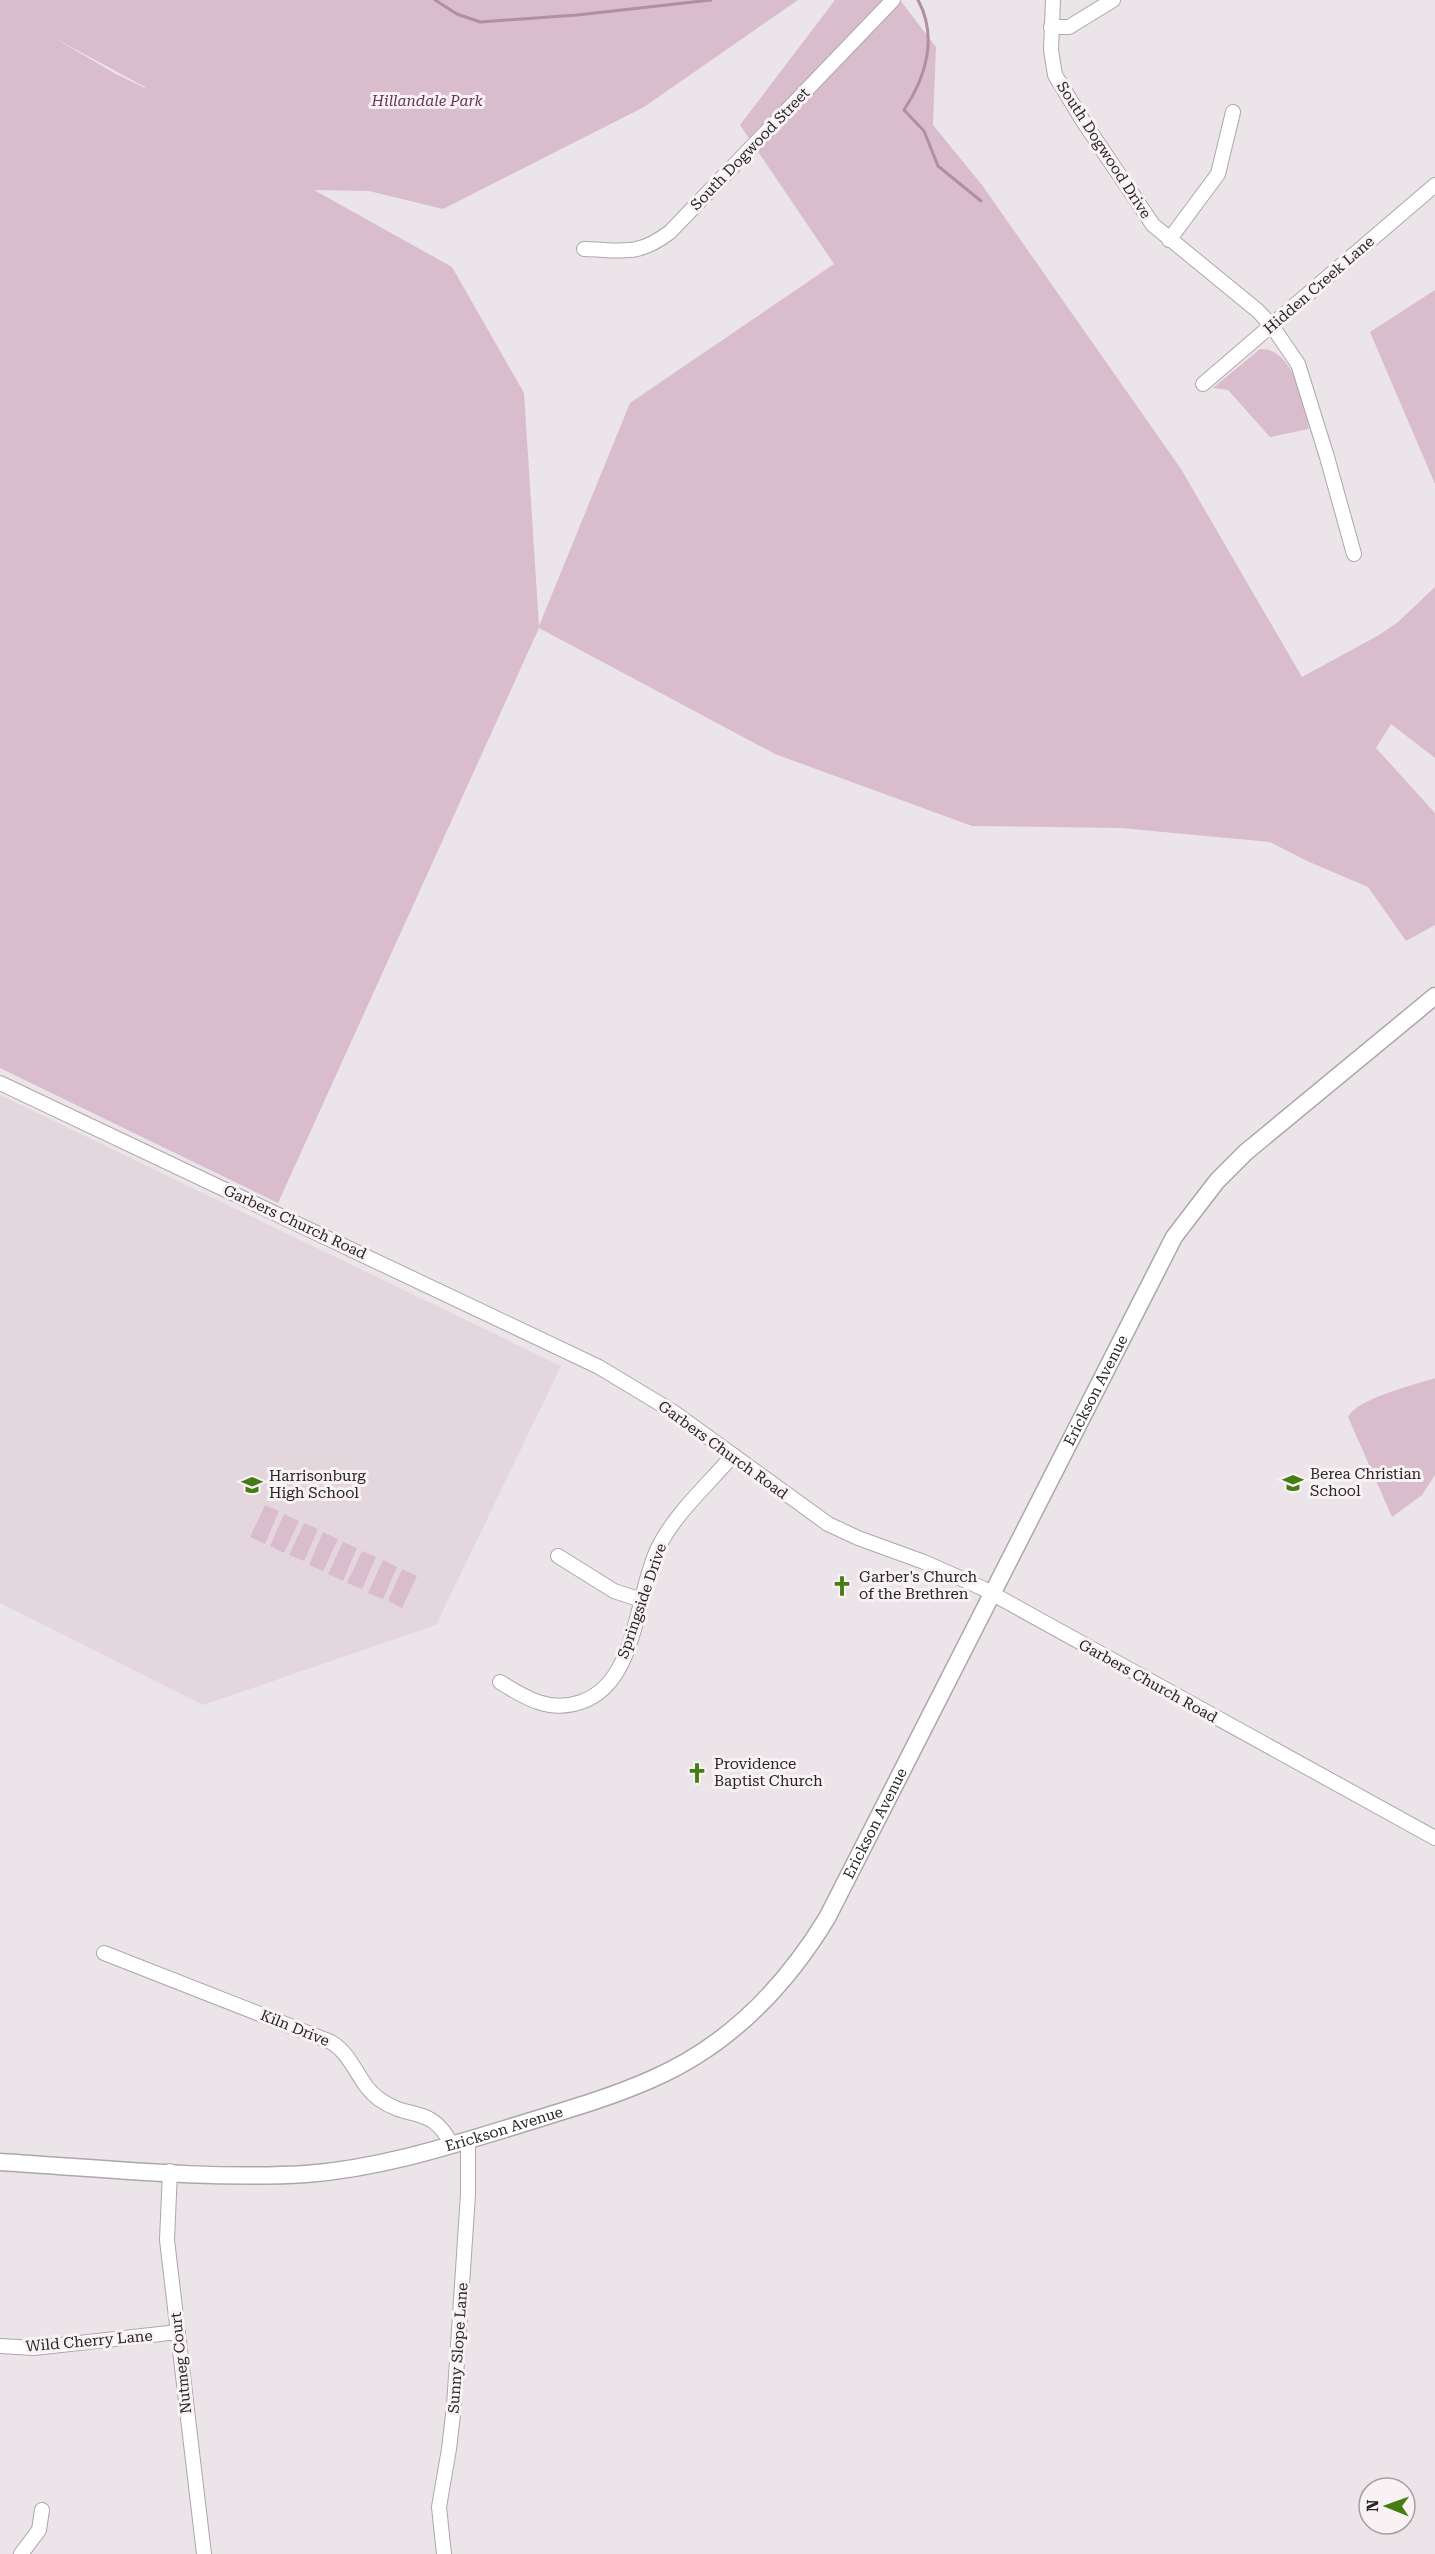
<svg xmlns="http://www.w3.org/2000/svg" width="1435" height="2554" font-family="'Roboto Serif',serif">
  <rect width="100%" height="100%" fill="#ebe4e8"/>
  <!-- built -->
  <path fill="#e4d6dd" d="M0 1095 561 1366 436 1625 203 1705 0 1603Z"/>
  <!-- green -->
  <g fill="#dabdcd" fill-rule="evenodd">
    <path d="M0 0H798L644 107 443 209 369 191 314 190 452 267 524 393 539 626 630 403 834 264 740 125 835 0H900L936 47 933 125 982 185 1181 469 1302 677 1379 635 1398 622 1435 587V758L1391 724 1376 748 1435 813V925L1406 941 1368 887 1307 861 1270 842 1121 828 972 826 775 754 539 628 278 1203 0 1068ZM51 36 145 87V88L116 74Z"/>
    <path d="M1435 290V484L1370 332Z"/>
    <path d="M1260 349C1294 348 1303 402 1309 429L1270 437 1228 390 1213 388Z"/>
    <path d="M1435 1378V1475L1422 1495 1392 1517 1348 1417C1357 1398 1415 1385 1435 1378Z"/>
    <path d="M265 1505 279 1511 265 1544 250 1537Z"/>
    <path d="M284 1514 299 1521 284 1553 270 1546Z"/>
    <path d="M304 1523 318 1529 304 1561 289 1555Z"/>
    <path d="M323 1532 338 1539 323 1571 309 1565Z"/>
    <path d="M343 1542 357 1548 343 1581 328 1574Z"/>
    <path d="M362 1551 376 1557 362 1589 347 1583Z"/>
    <path d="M383 1560 397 1567 383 1599 368 1593Z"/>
    <path d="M402 1569 417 1576 402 1608 388 1601Z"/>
  </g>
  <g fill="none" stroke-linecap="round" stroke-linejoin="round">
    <!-- stream -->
    <g stroke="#af8fa0" stroke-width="3">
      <path d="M435 0 457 14 480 22 577 15 711 0"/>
      <path d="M918 0C938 37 926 77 904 110L924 131 938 166 981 201"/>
    </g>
    <!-- minor casing -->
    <g stroke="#ada7ab" stroke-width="16">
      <g id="minor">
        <path d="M1053 0 1051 50 1055 75 1083 121 1153 225 1258 311 1272 326 1298 364 1327 457 1354 554"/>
        <path d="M1051 27H1069L1113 0"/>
        <path d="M1169 240 1218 174 1233 112"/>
        <path d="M584 249C623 250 637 257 670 232L893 0"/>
        <path d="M1203 384 1435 185"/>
        <path d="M0 1083 599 1367 672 1411 828 1524 858 1538 924 1562 982 1588 1435 1838"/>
        <path d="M558 1556 614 1591 641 1600"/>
        <path d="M500 1682C525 1698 550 1713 581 1702 638 1683 635 1595 658 1548 676 1512 707 1486 733 1455"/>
        <path d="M104 1953 331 2042C354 2056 358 2084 379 2099 411 2122 430 2103 452 2145"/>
        <path d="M170 2171 167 2240 204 2554"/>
        <path d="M0 2346 34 2348 178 2332"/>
        <path d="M21 2554 39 2530 42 2510"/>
        <path d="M444 2554 439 2507 449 2449 454 2406 468 2194V2140"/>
      </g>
    </g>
    <!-- major casing -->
    <g stroke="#ada7ab" stroke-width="19">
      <g id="major">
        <path id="s1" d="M0 2162C100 2168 205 2180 306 2174 374 2169 440 2149 505 2129 555 2113 605 2100 652 2079 728 2046 785 1987 827 1918L1174 1237 1217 1181 1246 1152 1435 996"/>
      </g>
    </g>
    <!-- minor -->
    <use href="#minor" stroke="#fff" stroke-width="14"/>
    <!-- major -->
    <use href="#major" stroke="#fff" stroke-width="16"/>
  </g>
  <!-- icons -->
  <defs>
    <g id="school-bare" transform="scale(1.62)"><path d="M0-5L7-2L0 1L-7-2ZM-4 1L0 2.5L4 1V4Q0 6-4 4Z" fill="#467d13" stroke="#f8f2f5" stroke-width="2.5" paint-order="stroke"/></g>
    <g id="church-bare" transform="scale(1.62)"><path d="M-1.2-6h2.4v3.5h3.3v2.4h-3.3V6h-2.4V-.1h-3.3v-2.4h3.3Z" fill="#467d13" stroke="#f8f2f5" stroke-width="2.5" paint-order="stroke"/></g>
  </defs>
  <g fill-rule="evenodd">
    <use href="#school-bare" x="1293" y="1483"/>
    <use href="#school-bare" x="252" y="1485"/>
    <use href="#church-bare" x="842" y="1586"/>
    <use href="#church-bare" x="697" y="1773"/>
  </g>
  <g text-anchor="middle" stroke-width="6" stroke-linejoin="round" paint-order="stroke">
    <!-- park labels -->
    <g font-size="15" font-style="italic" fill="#623550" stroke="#f8f2f5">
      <text x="427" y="106">Hillandale Park</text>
    </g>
    <!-- street labels -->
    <g font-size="15" fill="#272526" stroke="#f8f2f5">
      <text transform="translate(750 149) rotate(-46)" y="5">South Dogwood Street</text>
      <text transform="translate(1104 150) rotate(57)" y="5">South Dogwood Drive</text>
      <text transform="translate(1319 285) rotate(-41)" y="5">Hidden Creek Lane</text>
      <text transform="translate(295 1222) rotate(25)" y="5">Garbers Church Road</text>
      <text dy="5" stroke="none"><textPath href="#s1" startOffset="1500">Erickson Avenue</textPath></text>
      <text transform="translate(723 1450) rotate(36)" y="5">Garbers Church Road</text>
      <text transform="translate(642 1601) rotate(-71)" y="5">Springside Drive</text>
      <text transform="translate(1148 1681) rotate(29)" y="5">Garbers Church Road</text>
      <text dy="5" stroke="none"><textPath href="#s1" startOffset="1014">Erickson Avenue</textPath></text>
      <text transform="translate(295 2028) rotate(22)" y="5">Kiln Drive</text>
      <text dy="5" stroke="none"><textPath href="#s1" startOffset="510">Erickson Avenue</textPath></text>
      <text transform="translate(89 2341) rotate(-5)" y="5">Wild Cherry Lane</text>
      <text transform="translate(458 2348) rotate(-86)" y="5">Sunny Slope Lane</text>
      <text transform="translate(181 2363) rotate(-96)" y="5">Nutmeg Court</text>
    </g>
    <!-- poi labels -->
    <g font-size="15" fill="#272526" stroke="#f8f2f5" text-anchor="start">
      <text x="1310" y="1479">Berea Christian<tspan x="1310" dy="17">School</tspan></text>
      <text x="269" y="1481">Harrisonburg<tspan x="269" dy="17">High School</tspan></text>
      <text x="859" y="1582">Garber's Church<tspan x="859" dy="17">of the Brethren</tspan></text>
      <text x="714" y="1769">Providence<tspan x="714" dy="17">Baptist Church</tspan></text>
    </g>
  </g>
  <!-- north arrow -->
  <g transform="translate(1387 2506) rotate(271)"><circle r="28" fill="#f8f2f5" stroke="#a4a0a2" stroke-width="1.5"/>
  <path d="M0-4.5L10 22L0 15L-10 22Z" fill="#467d13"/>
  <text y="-9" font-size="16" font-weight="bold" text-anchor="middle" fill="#272526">N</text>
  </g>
</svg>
